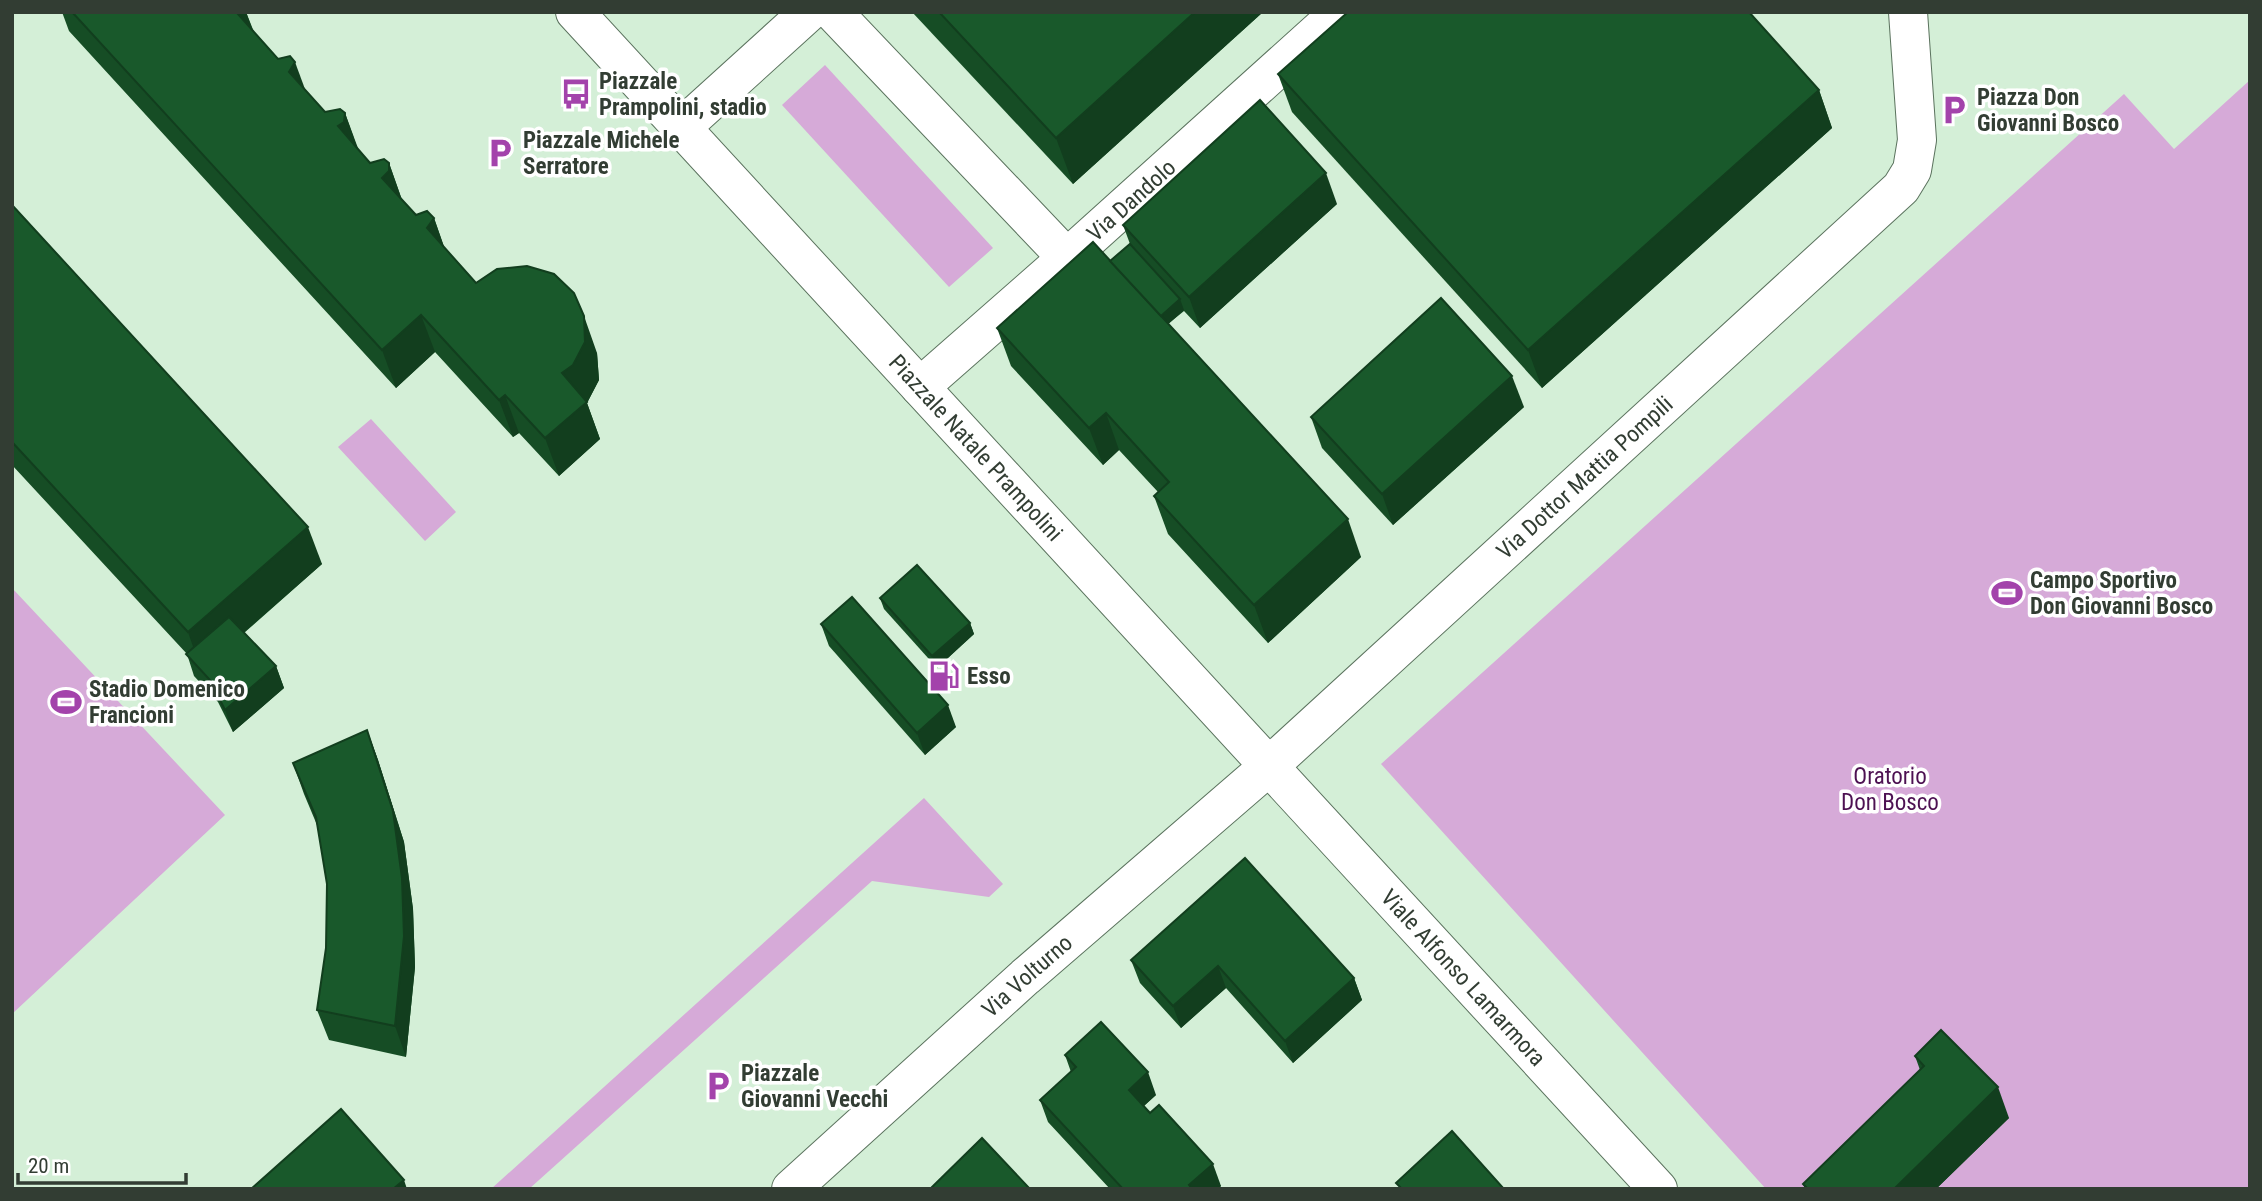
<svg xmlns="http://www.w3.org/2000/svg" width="2262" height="1201" font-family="'Roboto Condensed',sans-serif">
  <rect width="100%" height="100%" fill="#d4efd7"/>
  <!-- green -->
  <g fill="#d6aad8">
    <path d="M825 65 993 248 949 287 782 105Z"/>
    <path d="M2250 80V1189H1766L1381 764 2124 94 2174 149Z"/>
    <path d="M371 419 456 512 425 541 338 447Z"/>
    <path d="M12 588 225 815 12 1014Z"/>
    <path d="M924 798 1003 884 989 897 872 881 529 1189H491Z"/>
  </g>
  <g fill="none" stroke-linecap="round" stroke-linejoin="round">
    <!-- minor casing -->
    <g stroke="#5b735e" stroke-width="40">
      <g id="minor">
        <path d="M833 12 1067 258"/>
        <path d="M681 128 809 12"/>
        <path id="s1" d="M920 387 1067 258 1340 12"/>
        <path id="s2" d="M1268 767 1901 188 1912 170 1917 140 1908 12"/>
      </g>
    </g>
    <!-- major casing -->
    <g stroke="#5b735e" stroke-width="40">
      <g id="major">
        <path id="s3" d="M575 12 1658 1189"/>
        <path id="s4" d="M791 1189 1025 977 1268 767"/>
      </g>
    </g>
    <!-- minor -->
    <use href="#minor" stroke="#fff" stroke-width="38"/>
    <!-- major -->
    <use href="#major" stroke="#fff" stroke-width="38"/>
  </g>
  <!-- wall -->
  <g fill="#164d25">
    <path d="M62 12H246L254 32 325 112 345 113 358 150 370 163H389L402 200 416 215 434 218 444 247 476 283 597 353 599 380 587 403 600 439 559 476 519 433 513 437 435 352 396 388 69 31Z"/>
    <path d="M912 12H1263L1073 184Z"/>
    <path d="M1278 74 1819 90 1832 128 1542 388 1292 112Z"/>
    <path d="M1337 204 1200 328 1184 311 1168 324 1361 557 1268 643 1168 534 1154 496 1158 492 1119 450 1103 465 1011 366 997 328 1110 261 1130 244 1123 225Z"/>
    <path d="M12 205 322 564 244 633 276 666 284 688 233 732 218 702 194 676 187 654 12 465Z"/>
    <path d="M1524 407 1393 525 1322 448 1311 417Z"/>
    <path d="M880 598 970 623 974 634 937 668 884 609Z"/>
    <path d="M821 624 956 727 925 755 829 646Z"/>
    <path d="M367 730 378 760 404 842 413 909 415 967 406 1057 329 1040 317 1010 326 948 327 884 317 825 304 794 293 763Z"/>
    <path d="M1131 960 1354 978 1362 1000 1293 1063 1226 988 1181 1028 1140 983Z"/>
    <path d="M1065 1055 1156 1095 1144 1106 1221 1186 1218 1189H1110L1048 1122 1040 1100 1071 1072Z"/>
    <path d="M1915 1056 2009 1118 1936 1189H1805L1803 1184 1920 1070Z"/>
  </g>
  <!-- shaded-wall -->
  <g fill="#123e1e">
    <path d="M239 12H246L257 42 238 14Z"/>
    <path d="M1195 12H1263L1073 184 1056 138Z"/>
    <path d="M295 62 309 100 289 72Z"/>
    <path d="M1819 90 1832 128 1542 388 1528 350Z"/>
    <path d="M345 113 359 151 338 126Z"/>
    <path d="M389 163 402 200 382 178Z"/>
    <path d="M1326 173 1337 204 1200 328 1189 297Z"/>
    <path d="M434 218 447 255 427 228Z"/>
    <path d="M1180 299 1184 310 1156 335 1152 323Z"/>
    <path d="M421 315 435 352 396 388 382 350Z"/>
    <path d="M584 316 597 353 599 380 587 403 600 439 559 476 545 438 562 373Z"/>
    <path d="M1512 376 1524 407 1393 525 1382 494Z"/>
    <path d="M505 395 519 433 513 437 499 400Z"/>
    <path d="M1106 413 1119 450 1103 465 1089 428Z"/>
    <path d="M1348 519 1361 557 1268 643 1254 605Z"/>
    <path d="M308 527 322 564 201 670 188 632Z"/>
    <path d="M970 623 974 634 937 668 932 656Z"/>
    <path d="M276 666 284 688 233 732 225 710Z"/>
    <path d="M948 705 956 727 925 755 917 733Z"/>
    <path d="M367 730 378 760 404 842 413 909 415 967 406 1057 395 1026Z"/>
    <path d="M1218 966 1226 988 1181 1028 1173 1006Z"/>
    <path d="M1354 978 1362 1000 1293 1063 1285 1041Z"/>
    <path d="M1148 1072 1156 1095 1137 1112 1129 1090Z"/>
    <path d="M1998 1087 2009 1118 1936 1189H1894Z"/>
    <path d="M1213 1164 1221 1186 1218 1189H1190L1189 1185Z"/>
    <path d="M404 1180 407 1189H393Z"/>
  </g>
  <!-- building -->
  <g fill="#19592b" stroke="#123e1e" stroke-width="2">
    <path d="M72 12H239L238 14 278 59 290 56 295 62 289 72 325 112 340 109 345 113 344 122 338 126 370 163 384 159 389 163V171L382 178 416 215 427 211 434 218 427 228 476 283 497 269 527 266 554 274 574 293 584 316 585 342 573 365 562 373 587 402 545 438 505 395 499 400 421 315 382 350Z"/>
    <path d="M939 12H1195L1056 138Z"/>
    <path d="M1348 12H1749L1819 90 1528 350 1278 74Z"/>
    <path d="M1260 100 1326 173 1189 297 1123 225Z"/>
    <path d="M12 205 308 527 188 632 12 442Z"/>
    <path d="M1093 242 1348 519 1254 605 1154 496 1169 482 1106 413 1089 428 997 328Z"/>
    <path d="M1130 244 1180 299 1161 316 1110 261Z"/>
    <path d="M1441 298 1512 376 1382 494 1311 417Z"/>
    <path d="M917 565 970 623 932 656 880 598Z"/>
    <path d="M852 597 948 705 917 733 821 624Z"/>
    <path d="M229 617 276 666 225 710 210 680 186 654Z"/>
    <path d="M367 730 393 811 402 878 404 936 395 1026 317 1010 326 948 327 884 316 817 293 763Z"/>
    <path d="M1245 858 1354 978 1285 1041 1218 966 1173 1006 1131 960Z"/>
    <path d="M1101 1022 1148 1072 1129 1090 1150 1113 1159 1105 1213 1164 1189 1185 1192 1189H1123L1040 1100 1076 1067 1065 1055Z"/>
    <path d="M1941 1030 1998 1087 1894 1189H1808L1803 1184 1924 1066 1915 1056Z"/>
    <path d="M341 1109 404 1180 393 1189H251Z"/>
    <path d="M1452 1131 1504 1189H1402L1396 1183Z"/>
    <path d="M982 1138 1030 1189H930Z"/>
  </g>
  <!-- icons -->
  <defs>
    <g id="bus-bare" transform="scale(2.415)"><path d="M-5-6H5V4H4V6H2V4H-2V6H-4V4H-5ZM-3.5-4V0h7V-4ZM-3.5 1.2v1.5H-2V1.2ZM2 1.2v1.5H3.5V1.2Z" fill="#a343ab" stroke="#fff" stroke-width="2.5" paint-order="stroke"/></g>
    <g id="parking-bare" transform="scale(2.415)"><path d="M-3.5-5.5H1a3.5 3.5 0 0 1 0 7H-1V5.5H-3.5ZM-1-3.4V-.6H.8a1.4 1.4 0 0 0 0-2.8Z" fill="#a343ab" stroke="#fff" stroke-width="2.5" paint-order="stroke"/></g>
    <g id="stadium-bare" transform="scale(2.415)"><path d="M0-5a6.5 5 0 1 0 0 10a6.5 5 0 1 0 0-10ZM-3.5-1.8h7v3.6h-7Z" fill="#a343ab" stroke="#fff" stroke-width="2.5" paint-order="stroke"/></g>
    <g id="fuel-bare" transform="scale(2.415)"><path d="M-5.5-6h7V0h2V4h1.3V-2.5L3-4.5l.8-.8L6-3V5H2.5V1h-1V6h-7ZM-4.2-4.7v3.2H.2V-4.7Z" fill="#a343ab" stroke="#fff" stroke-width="2.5" paint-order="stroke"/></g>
  </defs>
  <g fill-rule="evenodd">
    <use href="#bus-bare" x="576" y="94"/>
    <use href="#parking-bare" x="1954" y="110"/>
    <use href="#parking-bare" x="500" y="153"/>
    <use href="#stadium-bare" x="2007" y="593"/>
    <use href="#fuel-bare" x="944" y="676"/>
    <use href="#stadium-bare" x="66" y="702"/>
    <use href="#parking-bare" x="718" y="1086"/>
  </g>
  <g text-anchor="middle" stroke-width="7" stroke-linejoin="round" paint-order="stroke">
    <!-- poi labels -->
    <g font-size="23" font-weight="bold" fill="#323d33" stroke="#fff" text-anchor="start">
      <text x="599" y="89">Piazzale<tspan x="599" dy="26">Prampolini, stadio</tspan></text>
      <text x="1977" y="105">Piazza Don<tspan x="1977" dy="26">Giovanni Bosco</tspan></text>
      <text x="523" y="148">Piazzale Michele<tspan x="523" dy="26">Serratore</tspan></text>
      <text x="2030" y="588">Campo Sportivo<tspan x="2030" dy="26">Don Giovanni Bosco</tspan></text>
      <text x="967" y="684">Esso</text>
      <text x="89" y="697">Stadio Domenico<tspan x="89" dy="26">Francioni</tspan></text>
      <text x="741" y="1081">Piazzale<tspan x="741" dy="26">Giovanni Vecchi</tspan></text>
    </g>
    <!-- street labels -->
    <g font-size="23" fill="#323d33" stroke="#fff">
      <text dy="8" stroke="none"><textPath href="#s1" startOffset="282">Via Dandolo</textPath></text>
      <text dy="8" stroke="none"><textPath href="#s3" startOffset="592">Piazzale Natale Prampolini</textPath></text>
      <text dy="8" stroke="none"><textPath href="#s2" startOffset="429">Via Dottor Mattia Pompili</textPath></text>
      <text dy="8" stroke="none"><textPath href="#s4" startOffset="318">Via Volturno</textPath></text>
      <text dy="8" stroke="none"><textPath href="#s3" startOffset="1312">Viale Alfonso Lamarmora</textPath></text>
    </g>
    <!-- park labels -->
    <g font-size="23" fill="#4d1152" stroke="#fff">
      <text x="1890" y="784">Oratorio<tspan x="1890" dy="26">Don Bosco</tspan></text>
    </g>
  </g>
  <!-- border -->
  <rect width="2262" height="1201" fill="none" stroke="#323d33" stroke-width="28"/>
  <!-- scale -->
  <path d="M18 1173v10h168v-10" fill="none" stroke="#323d33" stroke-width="3.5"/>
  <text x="28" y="1173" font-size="21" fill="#323d33" stroke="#ffffff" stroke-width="5" paint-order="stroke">20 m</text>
</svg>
